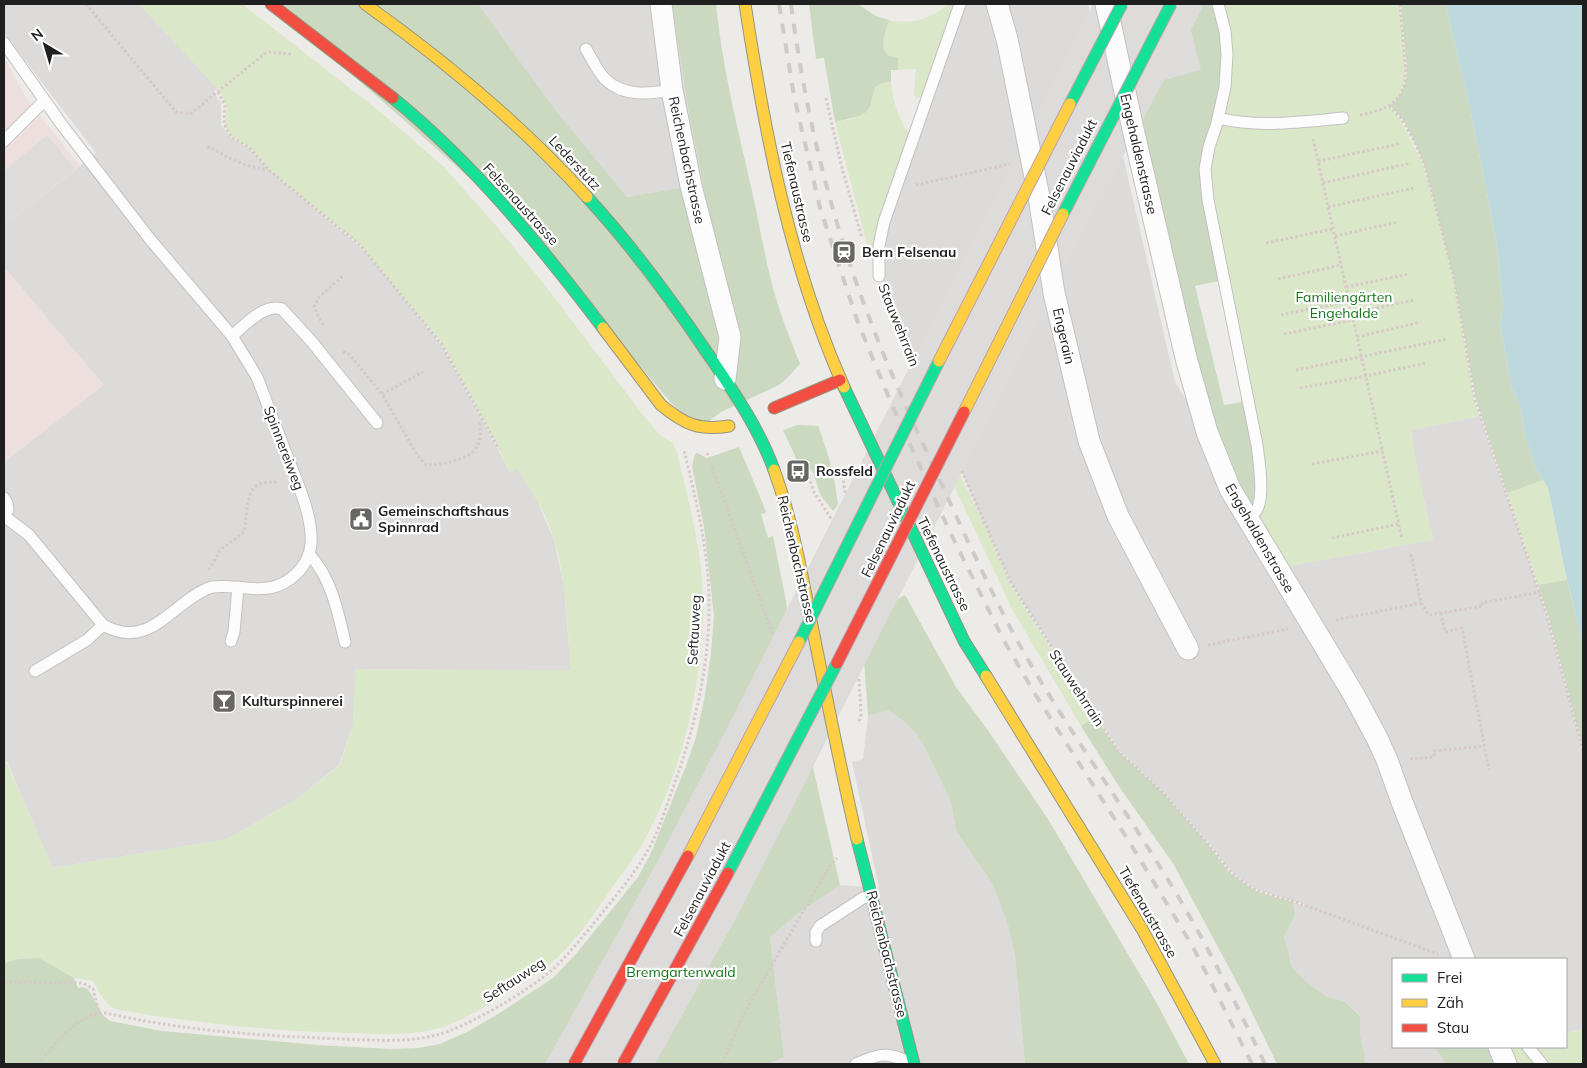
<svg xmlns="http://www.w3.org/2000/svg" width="1587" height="1068" font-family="Mulish,sans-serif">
  <rect width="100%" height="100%" fill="#edebe8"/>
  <!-- residential -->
  <g fill="#dcdbd9">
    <path d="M4 4H139L218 88 214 92 221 103V125L232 138 249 148 270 171 367 253 442 346 510 472 517 468 536 498 554 540 564 586 571 671 356 669 353 725 339 765 297 799 227 839 52 868 7 761 4 762V462L103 385 4 267V226L96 153 4 33Z"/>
    <path d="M478 4H672L689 114 703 184 627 197 557 112Z"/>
    <path d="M961 4H1088L1175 382 1206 432 1278 573 1289 566 1433 540 1417 468 1411 430 1480 416 1547 616 1583 752V1029L1566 1033V959H1393V1047H1435L1446 1064H1366L1360 1034V1015L1344 1001 1327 997 1307 982 1291 966 1288 949 1284 937 1295 915 1293 902 1304 906V904L1258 890 1243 881 1229 869 1208 842 1163 792 1119 750 1011 583 939 421 880 275 881 247Z"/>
    <path d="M888 710 906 723 918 736 925 748 951 802 956 831 992 883 1008 925 1015 955 1025 1064H769L784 1057 770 937 800 912 840 885 879 888 852 762 863 759 868 716Z"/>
  </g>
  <!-- commercial -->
  <g fill="#eedfdf">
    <path d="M4 56 26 98 80 166 4 226Z"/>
    <path d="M4 267 104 385 4 462Z"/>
  </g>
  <!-- grass -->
  <g fill="#dbe7c9">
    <path d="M139 4H242L383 114 443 166 499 229 545 285 643 415 660 435 672 442 677 452C690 506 705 562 703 618 700 692 682 770 647 835 636 856 622 873 609 892 592 918 573 945 549 965 534 977 517 987 501 997 481 1009 458 1024 435 1029 408 1036 379 1034 351 1033 313 1032 274 1030 236 1026 203 1022 170 1019 137 1013 129 1011 119 1011 112 1007 103 1001 98 990 93 981L74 978 39 958 18 959 4 963V762L6 761 53 868 227 839 297 799 340 765 353 725 355 669 571 670C567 627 567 582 554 540 547 515 532 491 517 469L510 472 499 449 443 345 360 245 270 171 249 147 232 137 225 126 227 108 221 93Z"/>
    <path d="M948 4H953L925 93 919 98 916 97 914 94 916 69 898 70V57L890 56C878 46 886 32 889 20 911 25 931 19 948 4Z"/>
    <path d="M1218 4H1400L1406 72C1404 89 1398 99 1385 109L1389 107 1400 119 1424 166 1453 274 1474 400 1480 416 1411 430 1417 468 1433 540 1289 566 1278 573 1248 519 1262 483 1208 199Z"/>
    <path d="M891 82C893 102 898 117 909 134L877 228 874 254 871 255 869 252 835 122 852 119 870 106 875 87 882 83Z"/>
    <path d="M936 426 990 536 1010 584 1095 717 1081 726 1013 611 931 437Z"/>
    <path d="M1543 480 1548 488 1567 580 1538 585 1507 493Z"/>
    <path d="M1583 1029V1064H1506L1499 1047H1566V1033Z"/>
  </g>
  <!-- forest -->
  <g fill="#cad9bf">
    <path d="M272 4H478L557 112 627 197 703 184 689 114 672 4H716C722 67 738 129 752 191 760 226 765 261 775 295 782 319 791 341 800 364L786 379 779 385 721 412 701 427 689 424 514 217Z"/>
    <path d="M809 4H858L876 16 889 20C886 32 878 46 889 56L898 57V70H891V82L882 83 875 87 870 106 866 112 859 116 835 122 824 58 816 59Z"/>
    <path d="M1184 4H1217L1226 54 1204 169 1223 280 1195 286 1224 405 1248 401 1256 445 1255 512 1231 489 1134 129Z"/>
    <path d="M1401 4H1445L1469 103 1489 203 1497 248 1503 307 1500 325 1512 389 1520 405 1524 432 1535 467 1543 480 1507 493 1476 399 1453 274 1425 166 1414 140 1402 118 1390 106C1400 98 1406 85 1407 72Z"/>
    <path d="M798 425 818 426C828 452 835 477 838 505L833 511 821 496 812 470 802 471 783 430Z"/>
    <path d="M739 447 763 504 766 513 761 514 768 538 773 536 786 601 809 750 840 885 800 912 770 937 784 1057 769 1064H4V963L18 959 39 958 74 978 78 988 83 987 88 989 103 1015 110 1021 162 1031 317 1045 391 1049 418 1048 440 1044 469 1031 498 1014 553 978 576 954 638 877 651 853 686 766 696 737 705 695 711 653 714 616 704 527 692 466 695 454 697 453 707 458Z"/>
    <path d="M1567 580 1583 646V749L1548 615 1538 585Z"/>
    <path d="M905 595 956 687 987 729 1048 819 1155 1000 1189 1064H1025L1015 955 1008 925 992 883 956 831 951 802 925 748 918 736 906 723 888 710 868 716 861 618Z"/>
    <path d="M1095 717 1118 751 1163 793 1207 843 1228 871 1242 882 1258 892 1293 902 1295 915 1284 937 1288 949 1291 966 1307 982 1327 997 1344 1001 1360 1016V1034L1366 1064H1277L1242 992 1174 865 1118 785 1081 726Z"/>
    <path d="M1435 1047H1497L1505 1064H1446Z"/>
  </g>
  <!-- parking -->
  <g fill="#dddcdb">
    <path d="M1093 4H1204L1191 30 1201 70 1164 80 1095 209 741 909 655 1064H545L655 866 727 728Z"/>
    <path d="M47 135 75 169 4 226V171Z"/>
  </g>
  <!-- water -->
  <path fill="#bed9dd" d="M1445 4H1583V646L1566 575 1548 488 1535 467 1524 432 1520 405 1512 389 1500 325 1503 307 1497 248 1489 203 1469 103Z"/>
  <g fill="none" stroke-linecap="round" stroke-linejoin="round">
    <!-- lane casing -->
    <g stroke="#c3c2c0" stroke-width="13">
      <g id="lane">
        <path d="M1218 4 1225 31 1227 54 1225 87 1217 123 1209 147 1205 169 1208 200 1257 445C1259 460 1265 499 1256 511 1254 514 1250 516 1247 519"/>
        <path d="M4 43 62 125 149 238 232 336 257 377C267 404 277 430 287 456 297 482 313 516 311 544 309 564 295 579 277 586 256 593 234 584 212 587 173 600 151 652 103 625L29 535 4 516"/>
        <path d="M586 49C592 59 597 71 605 79 623 97 649 94 672 90"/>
        <path d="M1218 118C1259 128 1301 122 1343 118"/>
        <path d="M4 141 44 101"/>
        <path d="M879 276V246L884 222 960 4"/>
        <path d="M232 336C244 326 264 303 282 309L312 342 377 423"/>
        <path d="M4 498 7 503 8 510 4 515"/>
        <path d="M309 554C331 577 338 612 345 642"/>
        <path d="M231 641 234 632 238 587"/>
        <path d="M35 671 87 640 103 625"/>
        <path d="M816 941V932L820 926 863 898 871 896"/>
        <path d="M1528 1047 1542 1064"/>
        <path d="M856 1064C882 1052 885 1053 911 1062"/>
      </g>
    </g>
    <!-- street casing -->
    <g stroke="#c3c2c0" stroke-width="23">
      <g id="street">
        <path d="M661 4 672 90 691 186 730 337 725 379"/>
        <path d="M997 4 1007 39 1024 122 1039 197 1054 293 1089 441 1118 516 1188 649"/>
        <path d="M1106 4 1133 129 1186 358 1207 432 1230 489 1354 695 1377 738 1387 760 1402 802 1464 959"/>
        <path d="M1499 1047 1506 1064"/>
      </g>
    </g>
    <!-- fast casing -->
    <g stroke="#959581" stroke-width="13">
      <g id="fast">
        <path d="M393 98C474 164 540 245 603 328"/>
        <path d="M587 197C632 246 671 299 708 354 733 391 759 428 774 470"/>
        <path d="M844 387 964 641 986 676"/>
        <path d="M857 839 914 1064"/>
      </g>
    </g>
    <!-- slow casing -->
    <g stroke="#959581" stroke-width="13">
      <g id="slow">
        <path d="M365 4C445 61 521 124 587 197"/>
        <path d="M745 4C765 134 790 266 844 387"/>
        <path d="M603 328 661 405C684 424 699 431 729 426"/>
        <path d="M774 470C792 519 801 570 811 621 826 694 840 767 857 839"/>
        <path d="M986 676 1142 929 1215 1064"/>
      </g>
    </g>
    <!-- jam casing -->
    <g stroke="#959581" stroke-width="13">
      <g id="jam">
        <path d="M271 4 393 98"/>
        <path d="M774 408 840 380"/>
      </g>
    </g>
    <!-- path -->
    <g stroke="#d6c9c7" stroke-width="3" stroke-dasharray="2.5 2.5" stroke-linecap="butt">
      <path d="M86 4 176 112 190 114 267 52 292 54"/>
      <path d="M218 92 225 105 224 124 232 138 249 147 270 171 360 245 442 345 499 449"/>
      <path d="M826 98 842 168 862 238"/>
      <path d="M1389 106 1401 118 1414 140 1425 166 1453 274 1475 399 1547 616 1583 751"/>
      <path d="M1360 115C1387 110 1404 103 1406 72L1400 4"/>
      <path d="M1313 139 1402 539"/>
      <path d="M207 147C216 149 221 154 229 158 236 162 262 171 268 169"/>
      <path d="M1318 161 1399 144"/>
      <path d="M1323 183 1411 163"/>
      <path d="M916 185 1010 164"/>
      <path d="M1328 207 1414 188"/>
      <path d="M1335 236 1398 222"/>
      <path d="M1266 243 1333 229"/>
      <path d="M1278 279 1341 265"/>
      <path d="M1346 287 1409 274"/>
      <path d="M885 292 911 358"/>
      <path d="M1352 313 1414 300"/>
      <path d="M1281 315 1349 301"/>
      <path d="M323 325 314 307 318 298 344 275"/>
      <path d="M1284 334 1353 320"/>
      <path d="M1357 337 1421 322"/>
      <path d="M343 352 349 354 382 394 417 455 426 465C436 465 445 463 454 461 477 454 482 445 480 422L482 419"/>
      <path d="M1296 370 1448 339"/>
      <path d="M1300 388 1366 376 1426 363"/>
      <path d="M382 394 423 372"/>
      <path d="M707 453 773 635"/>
      <path d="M1312 464 1382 451"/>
      <path d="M962 471 1011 583 1118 751 1163 793 1207 843 1229 870 1243 882 1258 891 1293 901 1438 954"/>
      <path d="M804 479 809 477 814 492 832 520"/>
      <path d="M845 493 843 477 845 469"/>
      <path d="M1332 538 1399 524"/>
      <path d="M1411 554 1421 603 1429 615 1483 606 1482 603 1540 592"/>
      <path d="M209 570 220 550 243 533 245 528C247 515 245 488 262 483 267 482 273 482 278 482"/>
      <path d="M1441 613 1445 632 1462 628 1489 770"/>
      <path d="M1336 620 1421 603"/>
      <path d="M1208 645 1288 629"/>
      <path d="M859 679 861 715 859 722"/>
      <path d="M1410 759 1434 757V751L1484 746"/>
      <path d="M4 982 83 983 93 989 99 1013"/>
      <path d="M39 1064C53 1044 79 1013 106 1013 184 1031 264 1036 343 1039 374 1040 406 1043 436 1035 466 1028 530 990 553 969 567 956 579 941 591 927 611 901 634 876 649 848 660 829 666 806 674 785 699 716 715 640 707 567 703 527 693 488 684 450"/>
      <path d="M722 1064 743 1015 829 867 837 858"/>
    </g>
    <!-- lane -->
    <use href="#lane" stroke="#fcfcfc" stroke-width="11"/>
    <!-- street -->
    <use href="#street" stroke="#fcfcfc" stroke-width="21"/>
    <!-- fast -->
    <use href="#fast" stroke="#16e098" stroke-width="11"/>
    <!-- slow -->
    <use href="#slow" stroke="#ffcf43" stroke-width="11"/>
    <!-- jam -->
    <use href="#jam" stroke="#f24e42" stroke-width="11"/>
    <!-- rail -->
    <g stroke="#cbcbca" stroke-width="4" stroke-dasharray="10 10" stroke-linecap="butt">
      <path d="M779 4 794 96 820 208 857 320 891 403 949 530 1003 639 1035 694 1130 843 1193 947 1252 1064"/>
      <path d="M791 4C805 111 830 216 869 317 889 371 913 422 937 474 961 527 986 581 1013 633 1057 714 1112 789 1160 867 1200 930 1233 997 1265 1064"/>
    </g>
    <!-- fast-bridge casing -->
    <g stroke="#bfa1ac" stroke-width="13" stroke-linecap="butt">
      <g id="fast-bridge">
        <path d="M1070 104 1122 4"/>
        <path d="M1063 214 1171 4"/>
        <path d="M799 642 939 361"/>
        <path d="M728 873 837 663"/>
      </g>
    </g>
    <!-- slow-bridge casing -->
    <g stroke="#bfa1ac" stroke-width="13" stroke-linecap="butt">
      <g id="slow-bridge">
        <path d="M939 361 1070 104"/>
        <path d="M964 412 1063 214"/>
        <path d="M688 856 799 642"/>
      </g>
    </g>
    <!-- jam-bridge casing -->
    <g stroke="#bfa1ac" stroke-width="13" stroke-linecap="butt">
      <g id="jam-bridge">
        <path d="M837 663 964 412"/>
        <path d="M574 1064 688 856"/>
        <path d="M623 1064 728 873"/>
      </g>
    </g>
    <!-- fast-bridge -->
    <use href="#fast-bridge" stroke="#16e098" stroke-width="11"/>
    <!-- slow-bridge -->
    <use href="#slow-bridge" stroke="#ffcf43" stroke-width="11"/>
    <!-- jam-bridge -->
    <use href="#jam-bridge" stroke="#f24e42" stroke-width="11"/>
  </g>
  <!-- icons -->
  <defs>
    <g id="station-square" transform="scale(1.25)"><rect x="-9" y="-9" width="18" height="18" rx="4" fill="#676665" stroke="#fff"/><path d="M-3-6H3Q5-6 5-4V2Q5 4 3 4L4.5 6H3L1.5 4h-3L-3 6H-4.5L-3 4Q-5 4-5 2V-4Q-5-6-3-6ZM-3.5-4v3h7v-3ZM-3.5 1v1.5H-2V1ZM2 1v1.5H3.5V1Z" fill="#fff"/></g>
    <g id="bus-square" transform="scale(1.25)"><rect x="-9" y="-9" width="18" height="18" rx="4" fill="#676665" stroke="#fff"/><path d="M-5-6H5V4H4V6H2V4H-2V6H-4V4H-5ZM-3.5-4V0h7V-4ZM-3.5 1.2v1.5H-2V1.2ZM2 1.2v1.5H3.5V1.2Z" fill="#fff"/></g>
    <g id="civic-square" transform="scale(1.25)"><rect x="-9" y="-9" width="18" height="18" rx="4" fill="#676665" stroke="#fff"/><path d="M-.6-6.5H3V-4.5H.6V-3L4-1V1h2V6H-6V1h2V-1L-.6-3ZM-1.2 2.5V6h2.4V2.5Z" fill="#fff"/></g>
    <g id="bar-square" transform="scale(1.25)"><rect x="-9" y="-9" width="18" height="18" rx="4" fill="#676665" stroke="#fff"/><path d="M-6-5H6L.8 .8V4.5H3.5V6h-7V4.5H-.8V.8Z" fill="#fff"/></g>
  </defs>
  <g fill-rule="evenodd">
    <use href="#station-square" x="844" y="252"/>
    <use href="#bus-square" x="798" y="471"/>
    <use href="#civic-square" x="361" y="519"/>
    <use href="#bar-square" x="224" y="701"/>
  </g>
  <g text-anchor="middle" stroke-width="4.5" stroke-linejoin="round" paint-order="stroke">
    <!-- street labels -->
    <g font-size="14" fill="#1f1f1f" stroke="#fff">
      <text transform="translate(1139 154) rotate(77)" y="5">Engehaldenstrasse</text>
      <text transform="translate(687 160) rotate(78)" y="5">Reichenbachstrasse</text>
      <text transform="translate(575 163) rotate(47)" y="5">Lederstutz</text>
      <text transform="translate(1069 167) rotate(-63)" y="5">Felsenauviadukt</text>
      <text transform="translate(797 192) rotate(77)" y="5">Tiefenaustrasse</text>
      <text transform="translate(521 204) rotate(48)" y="5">Felsenaustrasse</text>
      <text transform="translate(899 325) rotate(68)" y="5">Stauwehrrain</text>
      <text transform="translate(1064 336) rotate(77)" y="5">Engerain</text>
      <text transform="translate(284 448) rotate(69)" y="5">Spinnereiweg</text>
      <text transform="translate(888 529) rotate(-64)" y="5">Felsenauviadukt</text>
      <text transform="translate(1260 538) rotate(60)" y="5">Engehaldenstrasse</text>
      <text transform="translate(797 559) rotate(77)" y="5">Reichenbachstrasse</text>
      <text transform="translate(944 564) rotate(64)" y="5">Tiefenaustrasse</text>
      <text transform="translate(694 630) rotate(-87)" y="5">Seftauweg</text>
      <text transform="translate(1077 688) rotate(57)" y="5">Stauwehrrain</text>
      <text transform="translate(702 889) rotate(-62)" y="5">Felsenauviadukt</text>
      <text transform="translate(1148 912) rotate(60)" y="5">Tiefenaustrasse</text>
      <text transform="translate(887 954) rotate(76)" y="5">Reichenbachstrasse</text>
      <text transform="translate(514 980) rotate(-33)" y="5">Seftauweg</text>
    </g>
    <!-- poi labels -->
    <g font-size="14" font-weight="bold" fill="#1f1f1f" stroke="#fff" text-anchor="start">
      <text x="862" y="257">Bern Felsenau</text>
      <text x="816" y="476">Rossfeld</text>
      <text x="378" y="516">Gemeinschaftshaus<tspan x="378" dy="16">Spinnrad</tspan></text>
      <text x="242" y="706">Kulturspinnerei</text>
    </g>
    <!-- park labels -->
    <g font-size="14" fill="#167417" stroke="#fff">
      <text x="1344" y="302">Familiengärten<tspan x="1344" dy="16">Engehalde</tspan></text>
      <text x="681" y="977">Bremgartenwald</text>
    </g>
  </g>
  <!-- border -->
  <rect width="1587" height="1068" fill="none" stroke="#1f1f1f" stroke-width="10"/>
  <!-- legend -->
  <rect x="1392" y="958" width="175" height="90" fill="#ffffff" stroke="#a5a5a5"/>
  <rect x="1402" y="974" width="25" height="8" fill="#16e098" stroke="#a5a5a5"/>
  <text x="1437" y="983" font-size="15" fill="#1f1f1f">Frei</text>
  <rect x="1402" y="999" width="25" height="8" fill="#ffcf43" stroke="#a5a5a5"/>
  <text x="1437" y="1008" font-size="15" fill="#1f1f1f">Zäh</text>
  <rect x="1402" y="1024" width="25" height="8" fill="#f24e42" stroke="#a5a5a5"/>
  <text x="1437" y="1033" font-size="15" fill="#1f1f1f">Stau</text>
  <!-- north arrow -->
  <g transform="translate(45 45) rotate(322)" stroke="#ffffff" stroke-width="4" paint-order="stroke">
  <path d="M0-4L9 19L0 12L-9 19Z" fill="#1f1f1f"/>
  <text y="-8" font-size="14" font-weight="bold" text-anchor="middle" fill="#1f1f1f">N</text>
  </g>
</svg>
